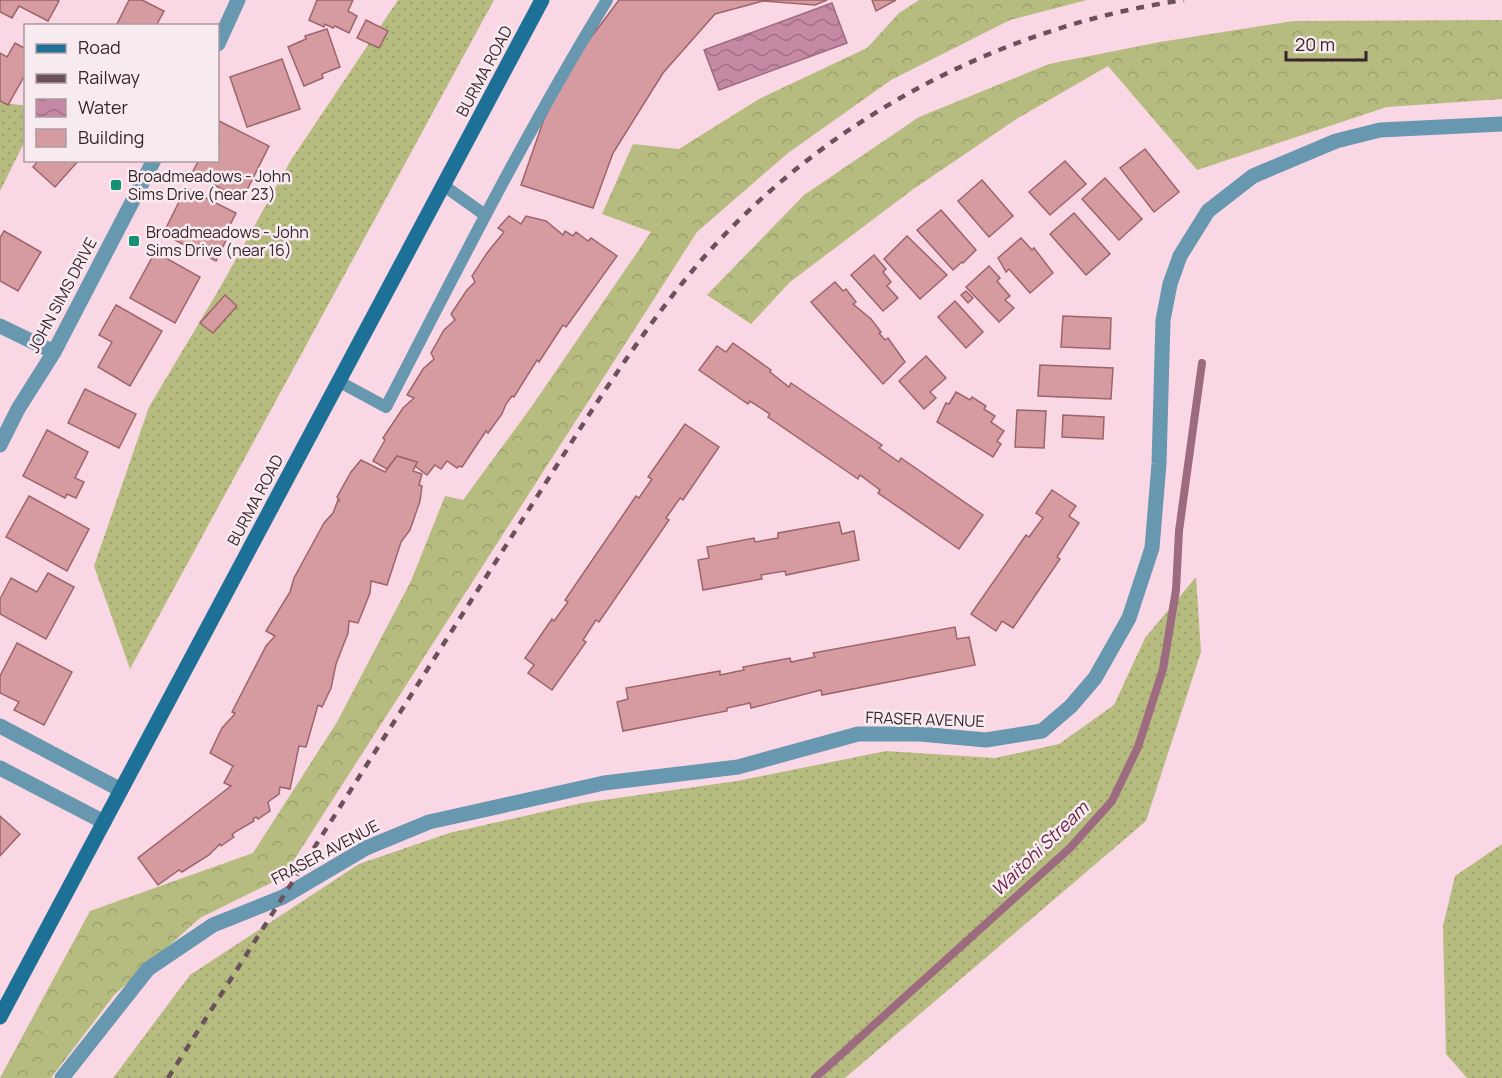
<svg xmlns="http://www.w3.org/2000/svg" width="1502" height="1078" font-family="Manrope,sans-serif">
  <defs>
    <pattern id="grass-dots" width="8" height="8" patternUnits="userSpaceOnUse" patternTransform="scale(1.5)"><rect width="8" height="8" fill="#b6bc7f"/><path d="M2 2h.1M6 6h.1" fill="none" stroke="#9da16e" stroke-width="1.8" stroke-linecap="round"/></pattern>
    <pattern id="forest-crowns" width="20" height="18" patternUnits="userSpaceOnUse" patternTransform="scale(1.5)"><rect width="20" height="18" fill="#b6bc7f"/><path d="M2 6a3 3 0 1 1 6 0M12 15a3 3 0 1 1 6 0" fill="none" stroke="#9da16e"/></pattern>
    <pattern id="water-waves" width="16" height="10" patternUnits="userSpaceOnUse" patternTransform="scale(1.5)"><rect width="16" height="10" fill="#c689a3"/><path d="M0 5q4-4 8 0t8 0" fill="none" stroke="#a27085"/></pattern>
  </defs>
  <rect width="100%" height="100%" fill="#fad7e4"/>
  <!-- grass -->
  <g fill="url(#grass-dots)">
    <path d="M398 0H494L130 669 94 566 149 407 221 286 291 160Z"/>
    <path d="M0 102 26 106 25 141 0 191Z"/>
    <path d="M1196 577 1201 652 1146 821 845 1078H113L190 975 359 864 449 833 582 803 737 781 886 751 995 758 1059 744 1114 705 1145 638Z"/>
    <path d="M1502 844V1078H1467L1446 1054 1443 926 1455 876Z"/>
  </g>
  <!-- forest -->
  <g fill="url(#forest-crowns)">
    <path d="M919 0H1087L1010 20 891 80 788 153 697 232 283 877 200 918 115 994 51 1078H0L90 911 253 853 337 722 411 581 445 496 463 500 532 406 651 232 602 214 633 144 679 149 759 99 867 48 899 13Z"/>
    <path d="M1502 20V99L1387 107 1197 170 1108 66 1018 118 912 190 790 282 751 324 707 295 804 195 919 117 1049 64 1160 42 1293 21Z"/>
  </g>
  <!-- water -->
  <path fill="url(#water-waves)" stroke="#9c6b80" stroke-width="1.5" d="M832 3 847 43 719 90 704 50Z"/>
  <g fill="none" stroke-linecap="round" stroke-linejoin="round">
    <!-- stream -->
    <path stroke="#9c6b80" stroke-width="8" d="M815 1078 1070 848 1112 801 1138 747 1163 669 1176 590 1179 531 1202 363"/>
  </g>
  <!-- building -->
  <g fill="#d69ba0" stroke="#9c656a" stroke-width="1.5">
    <path d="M0 0H57L59 1 48 21 19 6 12 18 0 12Z"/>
    <path d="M129 0H142L164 11 156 26H116Z"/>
    <path d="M317 0H353L348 11 357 16 349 33 335 26 333 28 325 24 324 27 309 20Z"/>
    <path d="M619 0H827L815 5 763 1 715 14 663 73 613 153 593 208 521 185 544 119 574 60Z"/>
    <path d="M872 0H896L876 11Z"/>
    <path d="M366 20 388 31 379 48 357 38Z"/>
    <path d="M327 29 340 67 322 74 323 78 304 86 288 47 306 39 305 36Z"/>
    <path d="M15 43 26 49V73L8 105 0 101V53L7 57Z"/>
    <path d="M282 59 300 109 247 127 230 77Z"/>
    <path d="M219 121 269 146 242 200 192 173 199 160H218Z"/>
    <path d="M1145 149 1179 192 1154 212 1120 168Z"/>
    <path d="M39 160H79L55 187 33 167Z"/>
    <path d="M1065 161 1086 184 1050 215 1029 192Z"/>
    <path d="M1105 178 1142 219 1119 240 1082 199Z"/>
    <path d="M982 180 1013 216 989 237 958 201Z"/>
    <path d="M186 188 236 213 227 231 230 232 216 261 163 234Z"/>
    <path d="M941 210 976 250 963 263 962 262 953 270 917 230Z"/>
    <path d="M1074 213 1110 254 1086 275 1050 234Z"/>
    <path d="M509 216 521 224 526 216 546 221 563 235 565 231 573 236 576 232 588 241 591 238 617 256 566 327 563 325 539 362 537 360 514 397 512 396 506 404 502 414 488 433 486 431 462 467 459 466 457 468 447 461 441 469 435 465 427 475 415 466 417 462 397 456 387 469 373 461 385 440 383 438 403 408 414 398 407 395 423 369 434 359 431 353 444 330 455 320 451 314 467 290 475 282 472 276 487 253 504 232 498 228Z"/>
    <path d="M4 231 41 252 18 291 0 281V238Z"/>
    <path d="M907 236 947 275 920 299 884 259Z"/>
    <path d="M1021 238 1032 250 1034 248 1053 273 1030 293 1009 269 1006 272 998 258Z"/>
    <path d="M155 252 200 277 175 323 130 298Z"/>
    <path d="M874 255 886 269 883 272 891 282 887 286 898 298 883 311 851 275Z"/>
    <path d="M989 266 1000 278 997 281 1010 296 1005 300 1014 308 999 322 966 287Z"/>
    <path d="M835 282 843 291 846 289 856 302 853 304 871 319 881 332 879 333 885 340 888 338 905 362 883 384 811 302Z"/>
    <path d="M966 291 973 298 968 303 961 295Z"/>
    <path d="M225 295 237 306 213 333 200 323Z"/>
    <path d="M955 301 983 332 966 348 938 317Z"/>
    <path d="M116 305 162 331 130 386 98 367 112 342 99 335Z"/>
    <path d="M1063 316 1111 318 1110 349 1061 347Z"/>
    <path d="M733 343 771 370 770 372 789 387 791 383 882 445 879 448 899 462 901 458 983 515 959 549 878 493 880 490 860 475 858 479 768 417 770 414 750 401 748 404 699 370 717 346 726 352Z"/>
    <path d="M926 356 946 378 930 392 936 398 924 409 899 381Z"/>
    <path d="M1040 365 1113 368 1111 399 1038 396Z"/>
    <path d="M85 389 136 414 119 448 68 423Z"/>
    <path d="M956 392 970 400 972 397 986 406 984 409 995 416 991 422 1004 431 997 441 1001 444 993 457 937 422 946 403 949 404Z"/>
    <path d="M1017 410 1046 411 1044 448 1015 447Z"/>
    <path d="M1063 415 1104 417 1103 439 1062 437Z"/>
    <path d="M685 424 719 447 683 500 680 498 666 518 669 520 599 622 596 620 583 640 586 642 552 690 528 673 534 665 525 658 552 619 554 621 568 602 565 600 636 496 639 498 652 479 648 477Z"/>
    <path d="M47 430 88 452 75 478 84 482 76 498 67 494 65 498 23 476Z"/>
    <path d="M397 456 417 462 413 471 422 474 419 485 422 486 420 501 410 530 401 542 387 585 371 581 370 593 358 623 349 621 348 633 336 664 331 688 322 707 318 705 306 747 299 746 290 789 280 787 279 794 268 802 270 811 258 819 256 817 253 819 254 821 235 832 232 835 234 837 221 846 220 844 209 855 182 872 179 870 158 885 138 858 231 786 224 783 233 766 210 753 222 728 233 716 235 713 232 712 266 646 275 636 266 631 290 592 294 578 324 523 333 513 338 500 340 501 337 497 351 472 361 460 385 472Z"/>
    <path d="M1052 490 1076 506 1069 516 1079 523 1057 557 1060 559 1013 628 1002 621 996 631 971 614 1026 535 1029 537 1043 518 1036 513Z"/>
    <path d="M29 496 89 529 67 571 6 537Z"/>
    <path d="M839 522 842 534 854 531 859 560 786 575 785 571 761 575 762 579 703 590 698 560 709 558 707 547 754 538 755 542 778 538V533Z"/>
    <path d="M48 573 74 587 46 639 0 614V599L11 578 37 592Z"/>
    <path d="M955 627 957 639 969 637 975 665 822 695 821 690 751 708 750 703 727 708V711L623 731 617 702 628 699 626 688 720 671V675L744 670 743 667 790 658 791 662 815 657 813 653Z"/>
    <path d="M17 643 72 672 44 725 14 710 19 702 0 693V676Z"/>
    <path d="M0 816 20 834 0 856Z"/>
  </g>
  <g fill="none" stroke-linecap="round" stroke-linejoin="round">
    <!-- lane -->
    <g stroke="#6897b0" stroke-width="12">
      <path d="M443 185 485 215"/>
      <path d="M338 381 386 407C457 270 526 132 607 0"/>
    </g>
    <!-- street -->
    <g stroke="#6897b0" stroke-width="15">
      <path d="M218 44 238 0"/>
      <path d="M0 326 54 352"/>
      <path d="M0 445 18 409 54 352 154 160"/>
      <path d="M0 726 121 790"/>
      <path d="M0 768 104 822"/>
      <path d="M62 1078 148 969 213 925 283 897 366 848 429 822 604 783 738 767 858 734H920L986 740 1042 731 1071 706 1095 678 1129 618 1152 548 1159 464 1163 320 1170 284 1180 256 1208 211 1253 176 1336 141 1380 130 1502 124"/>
    </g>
    <!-- secondary -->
    <path stroke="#1e7196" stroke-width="15" d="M0 1017 542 0"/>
    <!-- rail -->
    <path stroke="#6a515b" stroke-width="4.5" stroke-dasharray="8 8" stroke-linecap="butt" d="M168 1078 592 410C627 357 663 304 705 256 827 118 1002 26 1184 0"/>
  </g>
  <!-- markers -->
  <g fill="#149075" stroke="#f7ebf0" stroke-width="2">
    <rect x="110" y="179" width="12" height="12" rx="3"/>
    <rect x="128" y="235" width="12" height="12" rx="3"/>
  </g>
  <g text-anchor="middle" stroke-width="5" stroke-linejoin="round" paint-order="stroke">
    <!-- street labels -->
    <g font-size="16" fill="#39242d" stroke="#f7ebf0">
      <text transform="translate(484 71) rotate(-62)" y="6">BURMA ROAD</text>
      <text transform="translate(62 295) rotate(-62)" y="6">JOHN SIMS DRIVE</text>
      <text transform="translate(255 500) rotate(-62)" y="6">BURMA ROAD</text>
      <text transform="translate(925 719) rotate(2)" y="6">FRASER AVENUE</text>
      <text transform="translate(325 852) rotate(-28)" y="6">FRASER AVENUE</text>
    </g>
    <!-- poi labels -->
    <g font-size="16" fill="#39242d" stroke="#f7ebf0" text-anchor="start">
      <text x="128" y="182">Broadmeadows - John<tspan x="128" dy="18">Sims Drive (near 23)</tspan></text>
      <text x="146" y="238">Broadmeadows - John<tspan x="146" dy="18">Sims Drive (near 16)</tspan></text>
    </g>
    <!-- water labels -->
    <g font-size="18" font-style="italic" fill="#661e43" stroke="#f7ebf0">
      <text transform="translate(1040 849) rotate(-44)" y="6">Waitohi Stream</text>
    </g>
  </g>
  <!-- legend -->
  <rect x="24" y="24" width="195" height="138" fill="#f7ebf0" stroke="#ab9ba2" stroke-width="1.5"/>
  <rect x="36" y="44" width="30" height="9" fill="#1e7196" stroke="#ab9ba2" stroke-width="1.5"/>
  <text x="78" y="54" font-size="18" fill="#39242d">Road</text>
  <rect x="36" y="74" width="30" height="9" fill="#6a515b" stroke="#ab9ba2" stroke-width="1.5"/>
  <text x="78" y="84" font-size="18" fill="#39242d">Railway</text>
  <rect x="36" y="99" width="30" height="18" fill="url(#water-waves)" stroke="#ab9ba2" stroke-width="1.5"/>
  <text x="78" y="114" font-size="18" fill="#39242d">Water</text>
  <rect x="36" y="129" width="30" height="18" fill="#d69ba0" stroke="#ab9ba2" stroke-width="1.5"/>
  <text x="78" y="144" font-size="18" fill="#39242d">Building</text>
  <!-- scale -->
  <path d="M1286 51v9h80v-9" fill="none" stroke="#39242d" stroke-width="3"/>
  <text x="1295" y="51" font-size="18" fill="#39242d" stroke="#f7ebf0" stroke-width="4.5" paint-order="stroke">20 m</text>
</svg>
